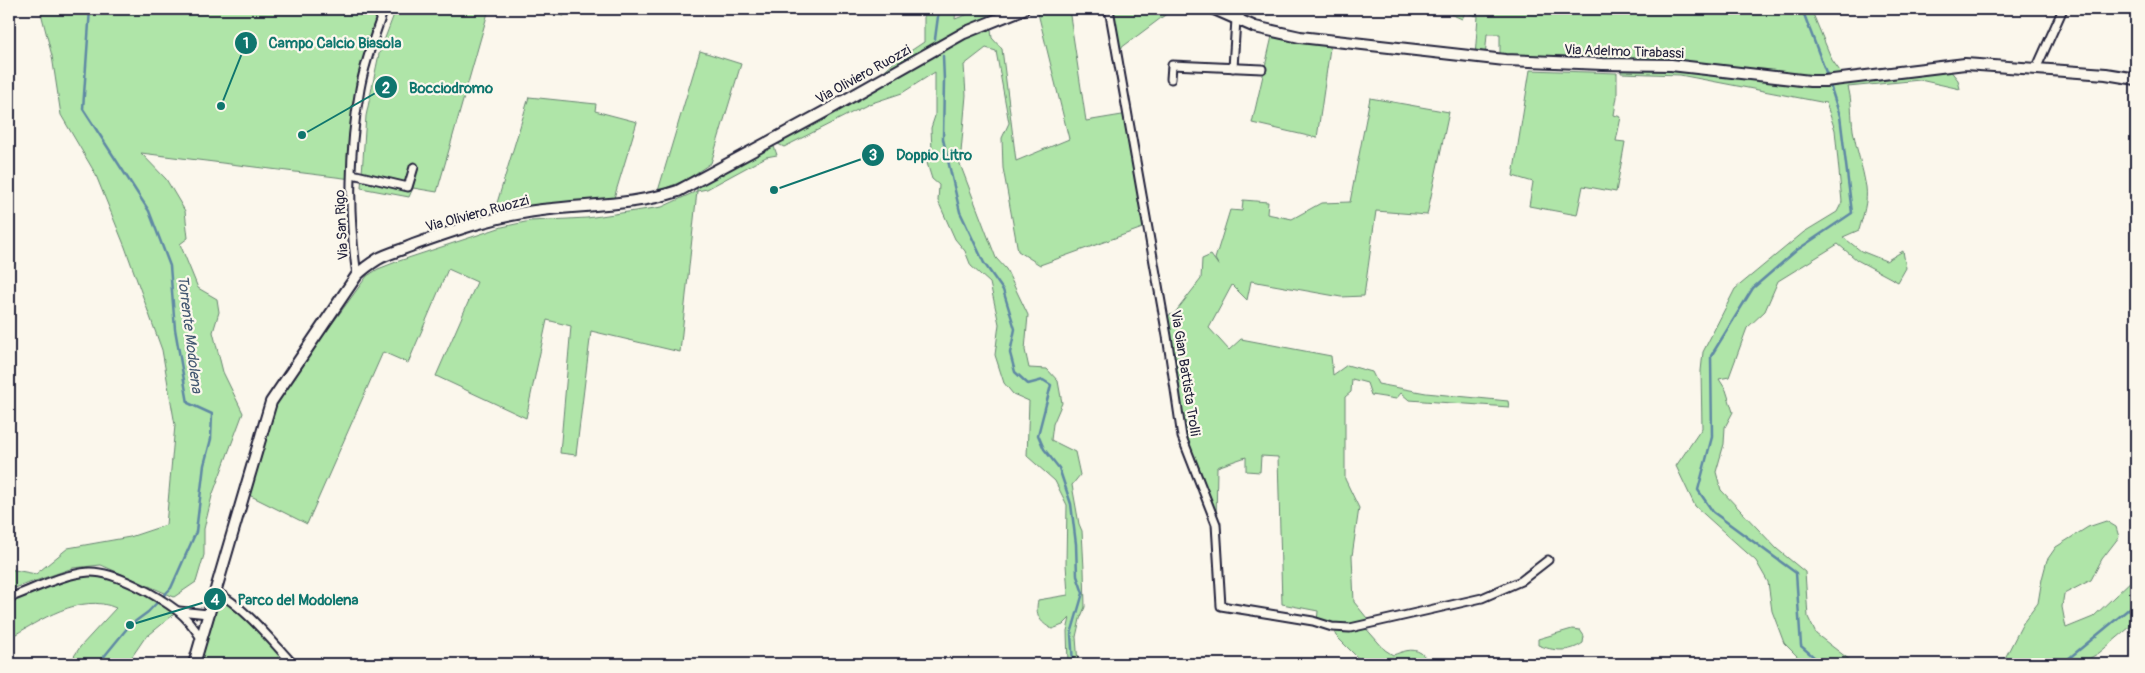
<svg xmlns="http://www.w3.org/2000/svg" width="2145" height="673" font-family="Pangolin,sans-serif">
  <rect width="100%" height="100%" fill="#fbf7ec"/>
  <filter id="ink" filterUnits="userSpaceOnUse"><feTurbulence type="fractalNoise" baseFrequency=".02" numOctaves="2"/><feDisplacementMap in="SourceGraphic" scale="10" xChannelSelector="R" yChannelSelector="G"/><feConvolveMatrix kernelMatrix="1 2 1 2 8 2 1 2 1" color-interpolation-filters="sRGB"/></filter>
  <g filter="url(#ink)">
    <!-- green -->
    <g fill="#afe5a8" stroke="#688472">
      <path d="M40 9H379L356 84 361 85 352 179 141 153 166 179 185 211 188 238 180 244 198 288 217 299 219 312 213 332 223 372 243 413 212 496 204 529V555L196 582 174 597 101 565 73 568 9 590V569L36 574 68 548 130 537 166 525 175 425 162 350 125 247 95 173 61 115 52 56Z"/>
      <path d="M396 9H489L437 192 413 188 409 197 361 188 366 116 379 54Z"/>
      <path d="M524 9H565L564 16Z"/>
      <path d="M924 9H956L955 19 982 9H1023L990 22 992 38 1002 49 1016 161 1069 139 1037 9H1069L1086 121 1128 114 1148 226 1040 265 1018 251 1003 168 1002 138 1009 123 996 51 986 48 964 65 966 95 960 164 996 258 1006 269 1028 315 1025 350 1029 368 1047 369 1058 381 1062 403 1053 424 1051 440 1075 452 1080 475 1072 485 1079 524 1082 531 1084 569 1085 607 1080 619 1076 637 1078 664H1068L1067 631 1070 618 1063 625 1052 629C1039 622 1035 614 1038 600L1068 595 1066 564 1067 505 1055 481 1027 456 1029 401 1013 394 1004 383 995 355 999 324 990 283 971 266 965 251 955 239 938 201 939 185 932 179 927 163 932 151 931 128 935 116V72L902 93 869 104 784 147 772 141 777 155 766 157 707 189 697 191 680 352 591 331 576 455 560 453 571 326 547 320 526 418 436 376 477 282 448 269 408 363 383 352 307 524 249 495 279 396 367 276 378 269 396 262 502 227 530 221 587 218 662 207 697 191 696 181 864 88 894 62 924 42Z"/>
      <path d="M1109 9H1173L1117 51Z"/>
      <path d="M1423 9H1811L1832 60 1845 78 1949 69 1958 80 1960 89 1920 80 1848 87C1852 100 1851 115 1853 130 1856 149 1863 168 1866 187 1868 201 1863 216 1859 230L1843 237 1861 251 1886 261 1903 251 1906 268 1898 282 1857 260 1838 244 1778 281 1765 311 1747 328 1729 377 1719 379 1726 390 1733 412 1725 427 1724 444 1716 472 1721 490 1777 549 1805 572 1808 617 1816 634 1855 664H1805L1784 643 1772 611 1768 582 1756 561 1695 506 1676 466 1702 428 1701 371 1703 352 1735 289 1804 232 1837 212 1842 202 1835 130 1826 103 1680 75 1621 73 1622 65 1500 59V34H1487L1485 58 1475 57 1478 16 1465 13 1462 19 1446 12Z"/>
      <path d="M1273 32 1331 41 1317 138 1252 123Z"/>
      <path d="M700 51 741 64 711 163 686 180 658 191Z"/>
      <path d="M1530 70 1617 73V97L1614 115 1621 117 1616 141 1625 142 1616 192 1583 186 1577 215 1529 206 1533 182 1513 176Z"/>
      <path d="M529 97 596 104 595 111 637 122 614 198 558 203 494 213Z"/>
      <path d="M1370 98 1449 112 1427 215 1376 211 1364 296 1341 297 1251 281 1247 300 1232 285 1209 328 1229 350 1241 339 1331 356 1333 375 1347 365 1372 372 1378 384 1426 393 1508 401 1509 407 1409 400 1401 393 1396 399 1371 395 1367 383 1352 379 1351 392 1345 397V479L1359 508 1352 556 1354 602 1371 623 1363 625 1385 650 1393 655C1402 652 1412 647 1421 653 1426 657 1427 661 1433 664H1364L1336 636 1332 627 1317 622 1318 611 1282 604 1278 457 1261 456 1260 472 1246 471V457L1217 467 1216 524 1182 437 1164 316 1174 314 1201 279 1202 259 1211 255 1219 266 1215 259 1230 210 1242 211 1243 200 1268 202 1267 214 1292 219 1321 203 1350 202Z"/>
      <path d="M2106 521 2116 527 2119 537 2102 559 2091 580 2064 594 2062 607 2066 628 2093 617 2136 576V622L2099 653 2080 664H2002L2023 623 2038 603 2042 579 2047 560 2056 547 2088 527Z"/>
      <path d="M75 574 117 577 178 611 144 639 127 664H69L80 647 116 608C81 592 39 621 9 638V598Z"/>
      <path d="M220 598C236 601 274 650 287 664H200Z"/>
      <path d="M1572 629 1580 630 1584 636 1583 643C1569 653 1553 651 1538 645V639Z"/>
    </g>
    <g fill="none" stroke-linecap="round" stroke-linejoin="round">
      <!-- stream -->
      <g stroke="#5f89a4" stroke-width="2.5">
        <path d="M90 9 83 109 149 211 170 266 175 329 188 403 212 414 211 439 204 465 196 532 171 588 148 612 129 626 98 664"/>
        <path d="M1802 9 1827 75"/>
        <path d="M935 39 939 9"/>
        <path d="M943 56 944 80 943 139 960 212 984 263 1003 290 1015 329 1010 353 1015 372 1028 384 1043 380 1051 385 1038 435 1044 449 1059 468 1071 504 1076 544 1077 576 1083 593 1071 634 1073 664"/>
        <path d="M1822 664 1801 646 1796 573 1713 512 1698 490 1712 437 1711 356 1753 288 1797 250 1852 213 1840 116 1830 85"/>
        <path d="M2062 664 2136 603"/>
      </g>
      <!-- street casing -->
      <g stroke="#22223b" stroke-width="11">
        <g id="street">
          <path d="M1109 9 1167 336 1182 437 1216 524 1221 606 1313 621 1332 627 1350 628 1482 598 1521 581 1548 560"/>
          <path d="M1238 20 1243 9"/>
          <path d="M1233 68 1236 19"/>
          <path d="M2036 69 2063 9"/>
          <path d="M1171 79 1172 65 1262 69"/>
          <path d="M352 174 408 187 414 167"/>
          <path d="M357 275C348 215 349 149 360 89 365 61 375 35 384 9"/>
          <path d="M215 591C246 608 269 638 293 664"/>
          <path d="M9 598C34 589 62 574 89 572 115 571 158 596 179 612 188 619 195 629 201 638"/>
          <path d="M179 611 208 614"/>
        </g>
      </g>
      <!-- secondary casing -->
      <g stroke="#22223b" stroke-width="14">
        <g id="secondary">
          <path d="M1214 9 1255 27 1300 37 1505 60 1603 64 1671 65 1810 81H1825L1965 64 2106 74 2136 79"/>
          <path d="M194 664 271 402 357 275C363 269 370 264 378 259 389 253 402 250 413 245 455 230 498 215 542 210 588 204 633 206 678 191L826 111 964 33 1023 9"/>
        </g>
      </g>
      <!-- street -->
      <use href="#street" stroke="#fbf7ec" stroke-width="7"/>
      <!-- secondary -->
      <use href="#secondary" stroke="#fbf7ec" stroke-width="10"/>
    </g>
  </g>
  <g text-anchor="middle" stroke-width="4.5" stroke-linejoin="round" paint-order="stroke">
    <!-- street labels -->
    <g font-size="14" fill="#22223b" stroke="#fbf7ec">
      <text transform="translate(1624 51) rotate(2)" y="5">Via Adelmo Tirabassi</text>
      <text transform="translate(863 74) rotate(-29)" y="5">Via Oliviero Ruozzi</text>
      <text transform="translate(477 213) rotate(-15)" y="5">Via Oliviero Ruozzi</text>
      <text transform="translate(341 225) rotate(-93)" y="5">Via San Rigo</text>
      <text transform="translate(1186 373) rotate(81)" y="5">Via Gian Battista Trolli</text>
    </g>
    <!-- water labels -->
    <g font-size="15" font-style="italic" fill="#415670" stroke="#fbf7ec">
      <text transform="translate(190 334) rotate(83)" y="5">Torrente Modolena</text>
    </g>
  </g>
  <!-- callouts -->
  <path fill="none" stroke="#0f766e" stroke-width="2" d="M221 106L246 43M302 135L386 87M774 190L873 155M130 625L215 599"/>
  <g fill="#0f766e" stroke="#fbf7ec" stroke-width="2">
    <circle cx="221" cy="106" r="5"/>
    <circle cx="302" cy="135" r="5"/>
    <circle cx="774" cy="190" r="5"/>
    <circle cx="130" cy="625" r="5"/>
    <circle cx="246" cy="43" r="12"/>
    <circle cx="386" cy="87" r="12"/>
    <circle cx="873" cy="155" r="12"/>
    <circle cx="215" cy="599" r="12"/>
  </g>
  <g font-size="15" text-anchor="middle" font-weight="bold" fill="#fff">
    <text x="246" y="48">1</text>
    <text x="386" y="93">2</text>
    <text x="873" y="160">3</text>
    <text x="215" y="605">4</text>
  </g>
  <g font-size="15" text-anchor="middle" font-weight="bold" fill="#0f766e" stroke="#fbf7ec" stroke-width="4.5" stroke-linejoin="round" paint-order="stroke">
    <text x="335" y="48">Campo Calcio Biasola</text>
    <text x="451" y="93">Bocciodromo</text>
    <text x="934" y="160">Doppio Litro</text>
    <text x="298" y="605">Parco del Modolena</text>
  </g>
  <!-- margin -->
  <rect width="2145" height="673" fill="none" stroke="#fbf7ec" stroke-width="30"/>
  <rect x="15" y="15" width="2115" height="643" fill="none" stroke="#22223b" stroke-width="2" filter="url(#ink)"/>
</svg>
